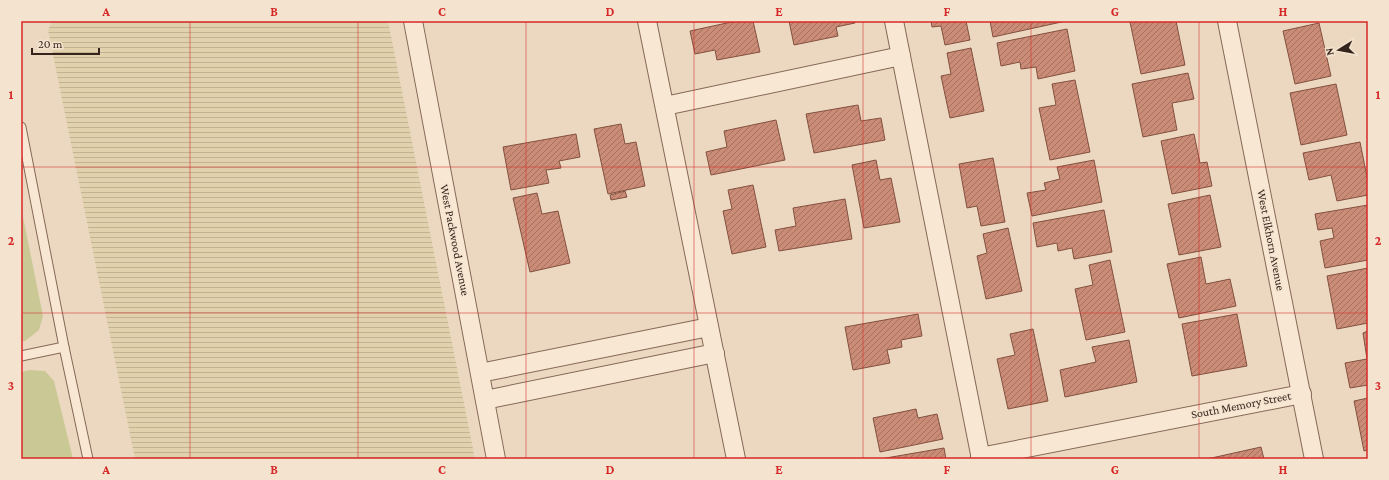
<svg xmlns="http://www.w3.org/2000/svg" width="1389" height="480" font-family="'Crimson Pro',serif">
  <defs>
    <pattern id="farmland-rules" width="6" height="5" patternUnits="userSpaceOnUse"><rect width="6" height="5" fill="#e2d1ad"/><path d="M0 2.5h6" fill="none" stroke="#c2b394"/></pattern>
    <pattern id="building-hatch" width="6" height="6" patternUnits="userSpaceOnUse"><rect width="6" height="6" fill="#ca8c76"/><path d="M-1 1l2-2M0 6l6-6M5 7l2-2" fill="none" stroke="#a57260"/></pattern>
  </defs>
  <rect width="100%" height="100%" fill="#ecd8c0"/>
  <!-- farmland -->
  <path fill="url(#farmland-rules)" d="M52 21H388L475 459H135L48 30Z"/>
  <!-- green -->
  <g fill="#cac894">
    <path d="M21 207 43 316 39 330 25 341H21Z"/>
    <path d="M30 370 45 371 54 381 73 459H21V372Z"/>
  </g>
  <!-- building -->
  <g fill="url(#building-hatch)" stroke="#83503f">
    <path d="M736 21H753L760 52 717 60 715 50 695 54 690 31Z"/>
    <path d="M789 21H855V23L836 27 838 36 794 45Z"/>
    <path d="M931 21H966L970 40 945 45 941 26 932 27Z"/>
    <path d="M990 21H1066L993 37Z"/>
    <path d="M1134 21H1176L1185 65 1141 74 1130 22Z"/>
    <path d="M1319 23 1331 76 1295 84 1283 31Z"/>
    <path d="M1067 29 1075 71 1038 79 1036 67 1021 69 1020 62 1001 66 997 43Z"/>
    <path d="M971 48 984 111 950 118 941 76 951 74 947 53Z"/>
    <path d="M1188 73 1194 99 1172 103 1177 130 1143 137 1132 84Z"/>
    <path d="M1075 80 1090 152 1050 160 1039 108 1056 105 1052 84Z"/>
    <path d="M1336 84 1347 135 1301 145 1290 93Z"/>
    <path d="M858 105 861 121 881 118 885 140 814 153 806 114Z"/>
    <path d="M776 120 785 160 711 175 706 152 727 147 724 131Z"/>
    <path d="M621 124 625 144 636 142 645 186 608 194 594 129Z"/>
    <path d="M576 134 580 157 559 161 561 168 546 170 549 183 511 190 503 147Z"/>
    <path d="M1194 134 1200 163 1207 162 1212 186 1172 194 1161 141Z"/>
    <path d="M1360 142 1368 182V195L1337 201 1331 175 1309 180 1303 153Z"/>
    <path d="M993 158 1005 222 981 226 977 206 967 208 959 164Z"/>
    <path d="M876 160 880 180 891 178 900 222 864 228 852 165Z"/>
    <path d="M1094 160 1102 202 1032 216 1027 193 1046 190 1044 183 1060 179 1057 167Z"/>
    <path d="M753 185 766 247 732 254 723 211 732 209 728 190Z"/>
    <path d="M625 191 627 197 611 200 610 195Z"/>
    <path d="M537 193 542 214 558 211 570 263 530 272 513 198Z"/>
    <path d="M1210 195 1221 247 1179 255 1168 204Z"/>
    <path d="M845 199 852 239 779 251 775 230 796 226 793 208Z"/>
    <path d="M1368 205V260L1325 268 1320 241 1334 238 1332 228 1318 230 1315 214Z"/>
    <path d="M1104 210 1112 252 1074 259 1072 248 1058 251 1057 243 1037 247 1033 223Z"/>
    <path d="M1008 228 1022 291 986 299 977 256 987 253 983 234Z"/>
    <path d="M1201 257 1206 284 1230 279 1236 306 1179 318 1167 264Z"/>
    <path d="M1110 260 1125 332 1086 340 1075 289 1093 285 1089 265Z"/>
    <path d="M1368 268V323L1337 329 1327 276Z"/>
    <path d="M918 314 922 336 901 340 902 347 887 350 890 363 853 370 845 327Z"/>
    <path d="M1237 314 1247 366 1192 376 1182 324Z"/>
    <path d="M1033 329 1048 401 1008 409 997 359 1015 355 1010 334Z"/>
    <path d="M1368 331V385L1350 388 1345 363 1367 359 1363 333Z"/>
    <path d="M1129 340 1137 382 1065 397 1060 370 1096 362 1092 347Z"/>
    <path d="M1368 398V450L1364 451 1354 401Z"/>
    <path d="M916 409 918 418 937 414 943 439 880 452 873 418Z"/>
    <path d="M1261 447 1264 459H1207Z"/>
    <path d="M944 448 946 459H880Z"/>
  </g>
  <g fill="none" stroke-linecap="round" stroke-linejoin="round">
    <!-- lane casing -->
    <g stroke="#856958" stroke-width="11">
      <g id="lane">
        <path d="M21 127 64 347 88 459"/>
        <path d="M21 356 64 347"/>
      </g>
    </g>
    <!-- street casing -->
    <g stroke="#856958" stroke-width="20">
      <g id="street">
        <path d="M413 21 496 459"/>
        <path d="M647 21 736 459"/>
        <path d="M894 21 981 459"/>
        <path d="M1227 21 1314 459"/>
        <path d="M665 106 901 56"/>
        <path d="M480 373 709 327"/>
        <path d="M485 400 715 353"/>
        <path d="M980 457 1302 394"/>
      </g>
    </g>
    <!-- lane -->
    <use href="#lane" stroke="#f8e7d2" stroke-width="9"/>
    <!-- street -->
    <use href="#street" stroke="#f8e7d2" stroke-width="18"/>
  </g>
  <!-- grid -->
  <path fill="none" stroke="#d62828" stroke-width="1" stroke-opacity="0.55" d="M190 21V459M358 21V459M526 21V459M694 21V459M863 21V459M1031 21V459M1199 21V459M21 167H1368M21 313H1368"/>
  <g text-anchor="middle" stroke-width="3" stroke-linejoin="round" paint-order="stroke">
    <!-- street labels -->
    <g font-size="12" fill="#35241c" stroke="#f4e4cf">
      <text transform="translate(455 240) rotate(79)" y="4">West Packwood Avenue</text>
      <text transform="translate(1271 240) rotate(79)" y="4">West Elkhorn Avenue</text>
      <text transform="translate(1241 405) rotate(-11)" y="4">South Memory Street</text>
    </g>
  </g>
  <!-- border -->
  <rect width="1389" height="480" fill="none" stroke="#f4e4cf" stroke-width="44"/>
  <!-- north arrow -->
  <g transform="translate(1339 50) rotate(259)" stroke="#f4e4cf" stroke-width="3" paint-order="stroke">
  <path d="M0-3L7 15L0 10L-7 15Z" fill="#35241c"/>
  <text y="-6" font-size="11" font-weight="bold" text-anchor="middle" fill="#35241c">N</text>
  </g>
  <!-- scale -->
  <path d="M32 48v6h67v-6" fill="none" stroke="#35241c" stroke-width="2"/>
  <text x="38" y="48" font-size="12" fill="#35241c" stroke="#f4e4cf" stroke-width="3" paint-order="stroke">20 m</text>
  <rect x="22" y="22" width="1345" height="436" fill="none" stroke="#d62828" stroke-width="1.5"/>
  <g font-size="13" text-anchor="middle" font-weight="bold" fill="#d62828">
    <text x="106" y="16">A</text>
    <text x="274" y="16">B</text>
    <text x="442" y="16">C</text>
    <text x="610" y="16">D</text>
    <text x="779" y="16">E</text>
    <text x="947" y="16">F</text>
    <text x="1115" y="16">G</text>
    <text x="1283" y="16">H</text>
    <text x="11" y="99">1</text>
    <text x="1378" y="99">1</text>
    <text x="11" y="245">2</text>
    <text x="1378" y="245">2</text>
    <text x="11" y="390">3</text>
    <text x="1378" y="390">3</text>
    <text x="106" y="474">A</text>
    <text x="274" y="474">B</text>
    <text x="442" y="474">C</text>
    <text x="610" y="474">D</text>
    <text x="779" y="474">E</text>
    <text x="947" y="474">F</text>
    <text x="1115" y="474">G</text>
    <text x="1283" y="474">H</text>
  </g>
</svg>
